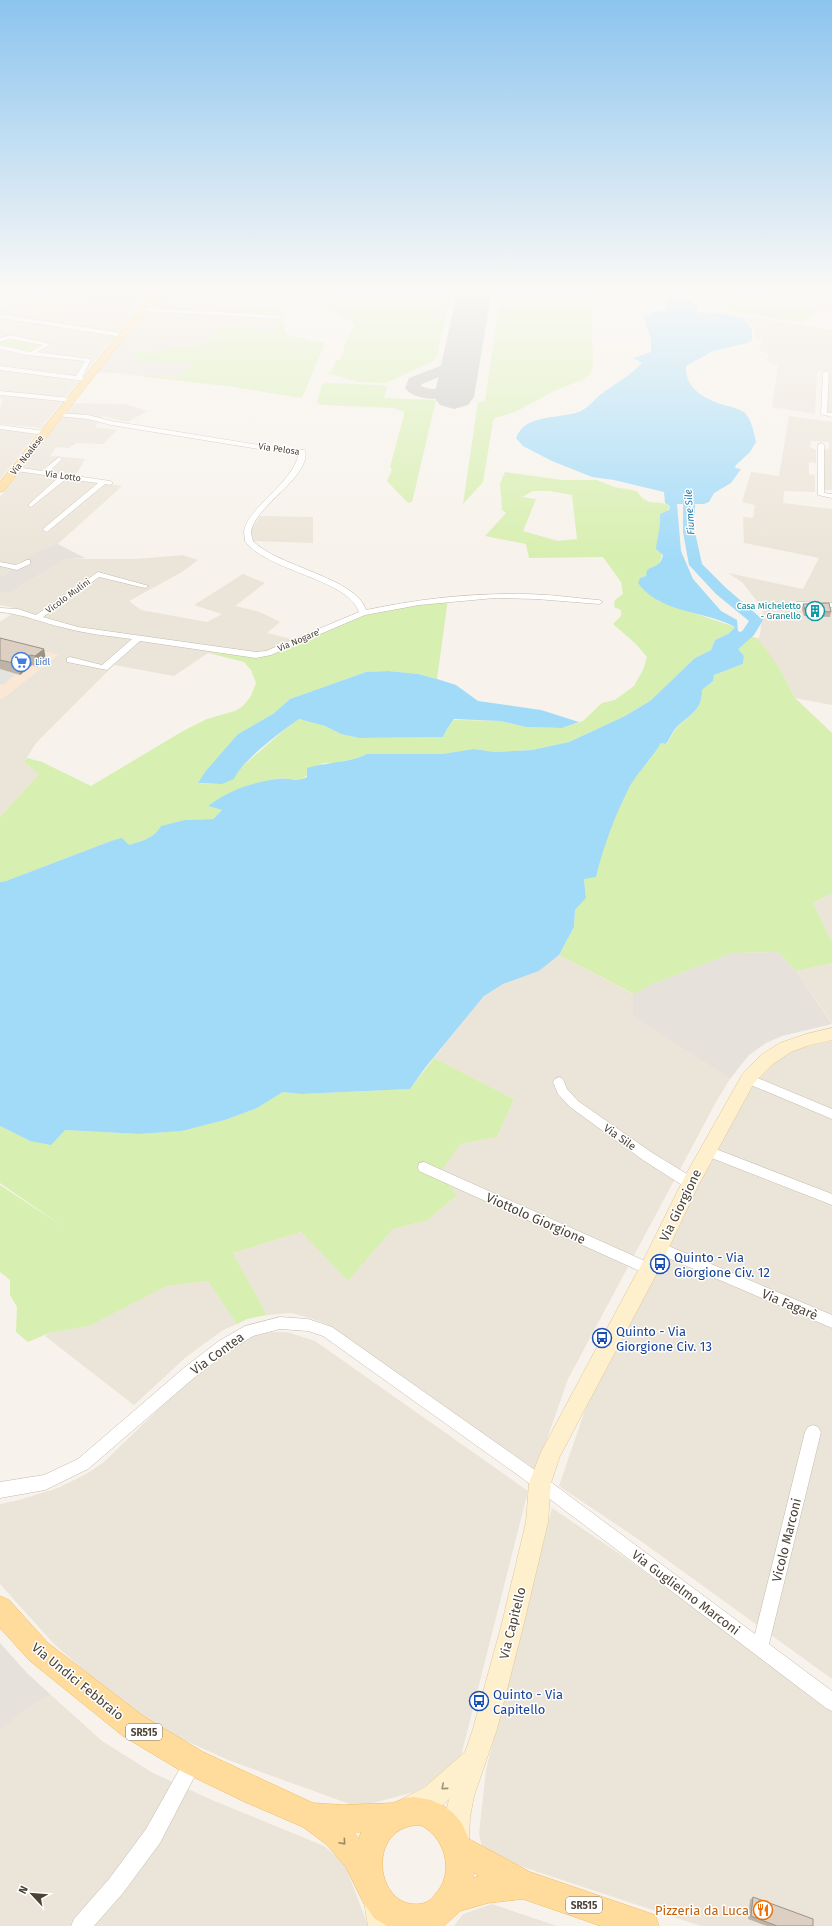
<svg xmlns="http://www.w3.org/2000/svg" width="832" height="1926" font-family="'Fira Sans',sans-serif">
  <rect width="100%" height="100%" fill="#f7f2eb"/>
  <!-- residential -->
  <g fill="#ebe4d8">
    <path d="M221 293H241L232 306 249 307 242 317 277 318V332L222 326 214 333 208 344 188 347H171L159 353 116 349 145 312 207 314 210 305 218 299Z"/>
    <path d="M22 297 77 303 134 312 41 428 0 424V408L2 404V399L0 398V310Z"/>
    <path d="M827 298H832V313L810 309 813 303 825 305Z"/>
    <path d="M745 316 832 330V372L817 371 815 414 772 407 778 366 767 361 769 354 760 351 759 348 762 340 755 339 754 329Z"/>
    <path d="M832 373V414L826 413 828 374Z"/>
    <path d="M74 403 126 404 147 411 128 422 102 416 95 427 117 430 103 444 76 443 69 448 56 447 50 456 85 459 74 478 122 486 60 542 38 551 0 578V497Z"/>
    <path d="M789 416 832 422V490H824V450L829 449V442L811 441 810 447 816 450V463L809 462V474L815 475V492L784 491 783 503 832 509V603L826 602 827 606 832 607V705L795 698 781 671 756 638H759L760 634 763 609 742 582 728 573 803 589 819 558 744 543 743 517 753 518 755 505 742 502 751 472 779 476Z"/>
    <path d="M0 428 38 432 0 479Z"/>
    <path d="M260 516 313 517V543L252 541 251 530Z"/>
    <path d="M183 555 198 560 182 572 129 601 141 610 207 622 222 614 194 605 243 574 265 583 235 606 260 612 280 622 267 633 295 640 253 655 208 653 174 676 114 665 36 743 24 762 39 774 0 817V698L2 699 58 655 0 640V622L19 609 0 605V592L8 594 65 559H136Z"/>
    <path d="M832 893V942L813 903Z"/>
    <path d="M559 955 633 994V1016L730 1079 716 1102 568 1379 536 1470 326 1324 310 1318 291 1313 267 1315 233 1253 301 1232 348 1281 393 1229 428 1220 457 1195 440 1172 461 1144 497 1137 514 1099 434 1058 484 996 503 984 539 971Z"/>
    <path d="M832 963V1023L796 971Z"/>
    <path d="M832 1041V1110L824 1115 832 1119V1679L638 1539 559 1486 592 1390 747 1092 767 1066 794 1050Z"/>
    <path d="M208 1281 237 1324 223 1330 186 1357 134 1405 45 1336 49 1333 89 1326 167 1286Z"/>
    <path d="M271 1332H287L315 1341 528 1491 461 1756 439 1778 414 1792 358 1807 228 1760 173 1735 126 1707 54 1644 0 1584V1504L19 1500 58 1488 88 1473 104 1462 199 1370 233 1346 254 1336Z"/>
    <path d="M552 1508 627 1559 832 1709V1926H701L502 1860 482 1847 479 1834 486 1770Z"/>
    <path d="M51 1695 102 1741 153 1773 212 1800 324 1846 345 1864 368 1926H0V1730L30 1706Z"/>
    <path d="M492 1904 557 1926H454L463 1914Z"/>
  </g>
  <!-- commercial -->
  <path fill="#fae8d5" d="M0 640 58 655 2 699 0 698Z"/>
  <!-- industrial -->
  <g fill="#e7e1dc">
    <path d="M0 289H152L134 312 77 302 0 294Z"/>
    <path d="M158 296 218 299 210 305 207 314 145 312Z"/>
    <path d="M116 349 135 351 137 362 194 364 177 377 98 372Z"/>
    <path d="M60 542 58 544 85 558H89L65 559 8 594 0 592V578L38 551Z"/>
    <path d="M778 952 796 971 832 1024 782 1036 766 1043 749 1055 730 1079 633 1016V994L653 984 732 953Z"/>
    <path d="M0 1643 27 1673 51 1695 30 1706 0 1730Z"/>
  </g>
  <!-- green -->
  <g fill="#d7efb0" fill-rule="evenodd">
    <path d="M332 289H451L437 355 433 361 386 383 359 382 329 374 328 372H331L336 360H340L344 351V346L354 326 349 320 327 306Z"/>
    <path d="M501 289H591L593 364 591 373 584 379 554 391 515 412 495 418 493 421 483 482 463 504 478 402 485 401Z"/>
    <path d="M737 296 817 310 804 323 724 310Z"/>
    <path d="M34 298 60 302 51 307 26 303Z"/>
    <path d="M249 307 282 309C283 318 283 326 286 335L325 343 302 398 234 387 121 374 177 377 193 364 137 362 135 351 159 353 171 347H188L208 344 214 333 222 326 277 332V318L241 317Z"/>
    <path d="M7 338 44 345 31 353 0 346V341Z"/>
    <path d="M325 383 381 385 387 387 384 398 436 400 412 502 408 503 387 481 392 470 390 467 404 415V412L394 408 321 405 317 402 322 385Z"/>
    <path d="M505 472 562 480H597L614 487 637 491C648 509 656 498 670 506L661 523 660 532 657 539C661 550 665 557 657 566L652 567 646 576 640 578 658 601 735 627 728 634 715 640 711 650 695 658 650 701 625 716 569 742 532 750 495 752 474 749 442 754H367L361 757 335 763H323L301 780 279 778 208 806 222 810 213 819 185 820 159 831 149 838 129 845 111 841 6 881 0 882V817L39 774 24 762 27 758 42 762 91 786 183 731 207 719 235 711 243 706 251 696 256 683 251 670 244 662 208 653 253 655 357 615 448 599 437 679 418 674 388 671 366 672 290 699 273 714 238 734 198 783C211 785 221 785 233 779L238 770 283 731 299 719 325 726 341 734 359 738 443 737 447 729 454 720 500 721 526 727 562 728 583 721 602 703 615 700 634 686 643 670 647 657 636 644 613 624 621 616V610L614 607 615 600 623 594 621 582 603 557 529 558 526 544 485 536 506 513 502 510 500 484ZM533 491H549L572 495 577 539 558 541 523 531 536 499 522 497Z"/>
    <path d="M750 636 756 638 765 648 781 671 795 698 832 733V893L813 903 832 942V963L796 971 778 952 732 953 653 984 634 994 559 955 574 927 575 910 586 898 584 879 596 876C604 845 614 814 630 786 639 771 652 758 661 743L667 744C670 739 673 732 677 728 689 714 702 712 702 690L713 681 714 675 743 664 744 656 734 644 746 641Z"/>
    <path d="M434 1058 514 1099 497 1137 461 1144 440 1172 457 1195 428 1220 393 1229 348 1281 301 1232 233 1253 267 1315 247 1319 237 1324 208 1281 167 1286 89 1326 49 1333 28 1342 16 1332 17 1307 10 1295V1280L0 1272V1185L65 1228 0 1183V1126L30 1141 65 1130 139 1134 182 1131 225 1120 257 1108 283 1092 301 1094 410 1089Z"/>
  </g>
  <!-- parking -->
  <path fill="#e5e3df" d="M0 669 16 674 3 685 0 684Z"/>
  <!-- water -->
  <g fill="#a2dbf8">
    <path d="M669 289H688L687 298 697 308V312L726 314 744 318 752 329V340L748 343 713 351 686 366C685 389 705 399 724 405 731 407 740 409 745 413 752 420 754 434 756 442L750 452 736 465 735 468 741 469 731 483 714 493 709 502 704 504H677L681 551 693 579 721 611 737 620 738 631 750 636 746 641H740L734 644 744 656 743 664 714 675 713 681 702 690C702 712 689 714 676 728 672 732 670 739 666 744L661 743C652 758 639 771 630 786 615 815 604 845 596 877L584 879 586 898 575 910 574 927 559 955 539 971 503 984 484 996 425 1068 410 1089 301 1094 283 1092 257 1108 225 1120 182 1131 139 1134 65 1130 51 1145 30 1141 0 1126V882L6 881 111 841 122 838 129 845C141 841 155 838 161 826L185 820 213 819 222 810 208 806C229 790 251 783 277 779 287 777 297 783 307 777V768C327 762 349 763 367 754H442L474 749 495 752 532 750 569 742 625 716 650 701 695 658 711 650 715 640 728 634 735 627C704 610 660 614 638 583L640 578 646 576 647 570C655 565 661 566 663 555L656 549C657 537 661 527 660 514L669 510 670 506 665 503 664 492 614 480 592 477 552 461 523 446 516 438C526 412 561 420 581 411 589 407 594 400 600 395 614 384 630 376 642 363L633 358 651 352V339L643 316 654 312 666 310Z"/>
    <path d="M388 671 418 674 437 679 456 685 478 701 541 710 579 722 562 728 526 727 500 721 454 719 447 729 443 737 359 738 341 734 325 726 299 719C281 732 242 760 234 779L222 784 198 783 205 772 238 734 273 714 290 699 366 672Z"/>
  </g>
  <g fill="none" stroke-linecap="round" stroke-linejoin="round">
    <!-- river -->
    <path fill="#a2dbf8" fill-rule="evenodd" d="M685 475 691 479 695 491V532L702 564 726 588 763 620 754 635 720 665H710L708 662 710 659 743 630 749 621 716 594 689 565 683 532V491L679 479Z"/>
    <!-- taxiway -->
    <path fill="#c8c6c2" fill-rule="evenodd" d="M462 351 467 353 470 356 458 369 422 384 421 386C441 395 447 380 462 384L464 387C454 402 415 403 405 388L409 378 448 363 457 353Z"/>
    <!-- runway -->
    <path fill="#c8c6c2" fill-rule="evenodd" d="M458 289H492L474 397 468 405 454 409 440 405 434 397Z"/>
    <!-- street casing -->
    <g stroke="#c4baac" stroke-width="1">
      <g id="street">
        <path d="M142 308 281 315 284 317 281 319 140 311Z"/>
        <path d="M0 314 122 333 125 335 122 337 0 318Z"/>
        <path d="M10 335 51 344 37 352 91 359 82 377 88 379 85 381 0 370V366L76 376 85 361 27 355 0 349V345L30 352 43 345 10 339 0 342V338Z"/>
        <path d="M826 371 829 373 827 413H832V417L821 414 823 373Z"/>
        <path d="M0 391 71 398 74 400 71 402 0 395Z"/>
        <path d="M59 413 88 415 111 421 277 448 305 450C312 477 254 506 251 532 251 534 252 538 253 541 276 566 357 578 366 610 418 599 470 593 523 594 548 594 574 598 599 600L603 602 599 604 536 599 495 598 419 605 365 615 271 655 256 658 140 641 107 670 67 662V658L70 657 102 665 132 639C109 636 87 634 65 628 43 623 23 614 0 612V608L18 609 36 615 98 572 149 586 145 588 99 577 43 617 78 627 256 652 266 651 359 612C349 579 266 571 245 541 245 538 244 534 244 532 247 507 293 484 299 453L277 452 111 425 88 419 57 416 56 415Z"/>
        <path d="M0 425 44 431 47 433 44 435 0 429Z"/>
        <path d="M821 443 824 445V493L832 494V498L818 495V445Z"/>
        <path d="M59 457 62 459 49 472 110 481 113 483 110 485 105 484 47 532 43 530 44 528 98 483 66 479 31 507 29 506V504L59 477 16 471 13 469 16 467 42 471Z"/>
        <path d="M27 560H30V564L17 570 0 566V562L16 565Z"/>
        <path d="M800 602 832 603V607C823 607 778 608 775 606L779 604Z"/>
        <path d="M748 1074 832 1109V1119L744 1082 742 1079 744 1076Z"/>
        <path d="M559 1077 563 1079 567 1089 578 1101 651 1152 695 1179 696 1183 695 1187 690 1188 685 1187 643 1160 570 1107 558 1094 553 1082 555 1079Z"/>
        <path d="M708 1146 832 1194V1205L704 1155 702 1151 704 1147Z"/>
        <path d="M424 1162 654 1265 656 1269 654 1273 649 1275 644 1273 419 1171 418 1167 419 1163Z"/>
        <path d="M659 1242 832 1315V1328L654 1252 652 1248 654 1244Z"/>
        <path d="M280 1317 308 1319 332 1327 532 1468 755 1634 805 1432 808 1427 813 1425 818 1427 821 1432 769 1644 832 1691V1711L826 1708 522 1478 323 1336 308 1331 280 1329 253 1336 229 1351 195 1377 88 1469 45 1490 0 1498V1482L44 1475 78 1459 185 1367 219 1341 245 1326Z"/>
        <path d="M193 1753 199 1756 202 1762 160 1843 123 1893 94 1926H71L74 1919 109 1879 146 1829 187 1756Z"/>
      </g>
    </g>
    <!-- secondary casing -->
    <g stroke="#dec898" stroke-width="1">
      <g id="secondary">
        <path d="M832 1028V1040L807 1046 791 1052 773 1064 754 1083 698 1186 656 1275 560 1456 551 1483 548 1522 524 1623 497 1729 474 1796 470 1817 469 1839 465 1848 456 1852 447 1848C441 1832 445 1816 449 1799L443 1805 409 1821 400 1818 397 1809 400 1800 425 1787 465 1752 473 1729 502 1623 526 1522 529 1483 541 1452 642 1263 684 1178 742 1075 752 1064 761 1055 780 1043 806 1034Z"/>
        <path d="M377 1889 386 1893 390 1902 394 1926H368L364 1902 368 1893Z"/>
      </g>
    </g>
    <!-- primary casing -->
    <g stroke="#f1bb5f" stroke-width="1">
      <g id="primary">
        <path d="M155 289H163L4 491 0 492V482Z"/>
        <path d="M0 1596 9 1600 48 1643 143 1716 203 1752 313 1803 343 1805 393 1803 405 1798 414 1797 431 1800 444 1806 453 1813 461 1822 469 1839 530 1872 655 1915 659 1926H601L523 1899 488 1903 460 1911 444 1926H387L374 1918 363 1902 346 1867 326 1844 303 1827 245 1802 183 1772 123 1736 30 1661 0 1628ZM420 1825C444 1835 455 1871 437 1892 430 1902 424 1905 412 1904 374 1900 368 1825 420 1825ZM361 1832 359 1839 354 1833ZM474 1873 479 1876 473 1878Z"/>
      </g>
    </g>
    <!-- street -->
    <use href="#street" fill="#fff" fill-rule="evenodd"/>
    <!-- secondary -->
    <use href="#secondary" fill="#fff0cd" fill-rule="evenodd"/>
    <!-- primary -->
    <use href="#primary" fill="#ffdc9c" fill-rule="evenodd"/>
  </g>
  <!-- wall -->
  <g fill="#beb3a7">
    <path d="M803 604 831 612 830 617 804 616 802 609Z"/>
    <path d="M0 638 44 649 46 660 37 667 32 665 20 675 0 669Z"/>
    <path d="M753 1897 813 1926H767L748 1919 750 1900Z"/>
  </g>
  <!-- shaded-wall -->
  <g fill="#9b9288">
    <path d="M44 649 46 660 37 667 35 656Z"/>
    <path d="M30 655 32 665 20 675 18 664Z"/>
  </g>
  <!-- building -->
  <g fill="#ddd0c2" stroke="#9b9288">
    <path d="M829 603 831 612 805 610 803 604Z"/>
    <path d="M0 638 44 649 35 656 30 655 18 664 0 660Z"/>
    <path d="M753 1897 813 1919V1926H777L751 1916Z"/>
  </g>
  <!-- one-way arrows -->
  <defs><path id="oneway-chevron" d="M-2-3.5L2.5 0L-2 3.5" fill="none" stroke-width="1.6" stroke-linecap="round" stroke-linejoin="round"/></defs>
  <use stroke="#9d917a" href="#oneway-chevron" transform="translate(444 1787) rotate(139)"/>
  <use stroke="#9d8864" href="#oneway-chevron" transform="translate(343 1842) rotate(49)"/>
  <!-- sky -->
  <linearGradient id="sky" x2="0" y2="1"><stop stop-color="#8cc4ee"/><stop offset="0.52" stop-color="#fbf9f6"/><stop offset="1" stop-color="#fbf9f6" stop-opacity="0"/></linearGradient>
  <rect width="832" height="559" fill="url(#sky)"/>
  <!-- icons -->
  <defs>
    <g id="building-ring" transform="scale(1)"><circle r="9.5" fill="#fff" stroke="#0f9aa8" stroke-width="1.5"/><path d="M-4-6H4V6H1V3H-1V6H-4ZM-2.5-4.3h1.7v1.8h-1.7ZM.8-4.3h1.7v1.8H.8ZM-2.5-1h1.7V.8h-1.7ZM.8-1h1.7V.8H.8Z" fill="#0f9aa8"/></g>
    <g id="supermarket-ring" transform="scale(1)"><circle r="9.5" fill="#fff" stroke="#3f7fe0" stroke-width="1.5"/><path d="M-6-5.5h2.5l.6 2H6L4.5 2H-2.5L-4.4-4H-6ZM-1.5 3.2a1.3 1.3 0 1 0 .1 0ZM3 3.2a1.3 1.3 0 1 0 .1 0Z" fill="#3f7fe0"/></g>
    <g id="bus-ring" transform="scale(1)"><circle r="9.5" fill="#fff" stroke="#1a4fb4" stroke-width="1.5"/><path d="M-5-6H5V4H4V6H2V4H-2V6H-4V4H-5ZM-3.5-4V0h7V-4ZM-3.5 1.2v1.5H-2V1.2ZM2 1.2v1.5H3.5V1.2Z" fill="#1a4fb4"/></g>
    <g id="restaurant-ring" transform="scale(1)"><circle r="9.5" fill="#fff" stroke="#e8710a" stroke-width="1.5"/><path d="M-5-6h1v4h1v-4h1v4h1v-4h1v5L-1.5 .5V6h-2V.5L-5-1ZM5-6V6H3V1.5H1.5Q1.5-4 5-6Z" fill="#e8710a"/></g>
  </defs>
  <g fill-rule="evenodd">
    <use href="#building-ring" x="815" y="611"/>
    <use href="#supermarket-ring" x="21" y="662"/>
    <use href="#bus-ring" x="660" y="1264"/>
    <use href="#bus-ring" x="602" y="1338"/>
    <use href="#bus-ring" x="479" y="1701"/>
    <use href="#restaurant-ring" x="763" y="1910"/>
  </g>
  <g text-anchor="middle" stroke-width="3" stroke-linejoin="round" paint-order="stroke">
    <!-- far-street labels -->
    <g font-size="9" fill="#4c4337" stroke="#fff">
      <text transform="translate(279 449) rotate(8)" y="3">Via Pelosa</text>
      <text transform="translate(27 455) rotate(-52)" y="3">Via Noalese</text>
      <text transform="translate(63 476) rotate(8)" y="3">Via Lotto</text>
      <text transform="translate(68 596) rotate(-36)" y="3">Vicolo Mulini</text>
      <text transform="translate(299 640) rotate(-23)" y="3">Via Nogare'</text>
    </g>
    <!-- far-culture labels -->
    <g font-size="9" fill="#0d838f" stroke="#fff" text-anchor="end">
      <text x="801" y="609">Casa Micheletto<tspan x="801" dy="10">- Granello</tspan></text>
    </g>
    <!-- far-shop labels -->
    <g font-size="9" fill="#366cbe" stroke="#fff" text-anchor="start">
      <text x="35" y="665">Lidl</text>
    </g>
    <!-- far-water labels -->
    <g font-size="10" font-style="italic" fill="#207aab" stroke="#fff">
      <text transform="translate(689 512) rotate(-94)" y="4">Fiume Sile</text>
    </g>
    <!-- shield labels -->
    <g fill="#fff" stroke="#827b73" stroke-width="1">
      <rect x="126" y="1724" width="36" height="16" rx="3"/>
      <rect x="566" y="1897" width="36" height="16" rx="3"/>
    </g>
    <g font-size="10" font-weight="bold" fill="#4c4337">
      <text x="144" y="1736">SR515</text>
      <text x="584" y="1909">SR515</text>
    </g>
    <!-- street labels -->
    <g font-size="11" fill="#4c4337" stroke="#fff">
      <text transform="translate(620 1137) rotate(35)" y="4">Via Sile</text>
    </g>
    <!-- near-street labels -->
    <g font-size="13" fill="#4c4337" stroke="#fff">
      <text transform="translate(680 1205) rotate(-64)" y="5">Via Giorgione</text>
      <text transform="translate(536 1218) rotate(24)" y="5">Viottolo Giorgione</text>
      <text transform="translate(790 1304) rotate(23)" y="5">Via Fagarè</text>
      <text transform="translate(217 1353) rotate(-36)" y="5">Via Contea</text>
      <text transform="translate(786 1540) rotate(-76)" y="5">Vicolo Marconi</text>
      <text transform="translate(686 1592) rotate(37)" y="5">Via Guglielmo Marconi</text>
      <text transform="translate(512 1623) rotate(-76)" y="5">Via Capitello</text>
      <text transform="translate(78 1681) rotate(39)" y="5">Via Undici Febbraio</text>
    </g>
    <!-- near-transit labels -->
    <g font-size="13" fill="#164399" stroke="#fff" text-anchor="start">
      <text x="674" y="1262">Quinto - Via<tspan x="674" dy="15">Giorgione Civ. 12</tspan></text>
      <text x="616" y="1336">Quinto - Via<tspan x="616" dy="15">Giorgione Civ. 13</tspan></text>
      <text x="493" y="1699">Quinto - Via<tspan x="493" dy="15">Capitello</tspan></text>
    </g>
    <!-- near-food labels -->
    <g font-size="13" fill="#c56008" stroke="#fff" text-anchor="end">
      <text x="749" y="1915">Pizzeria da Luca</text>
    </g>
  </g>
  <!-- north arrow -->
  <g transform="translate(32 1894) rotate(296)" stroke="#ffffff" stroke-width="3" paint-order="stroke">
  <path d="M0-3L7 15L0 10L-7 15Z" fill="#4c4337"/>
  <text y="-6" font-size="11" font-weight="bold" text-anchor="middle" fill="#4c4337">N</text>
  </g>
</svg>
